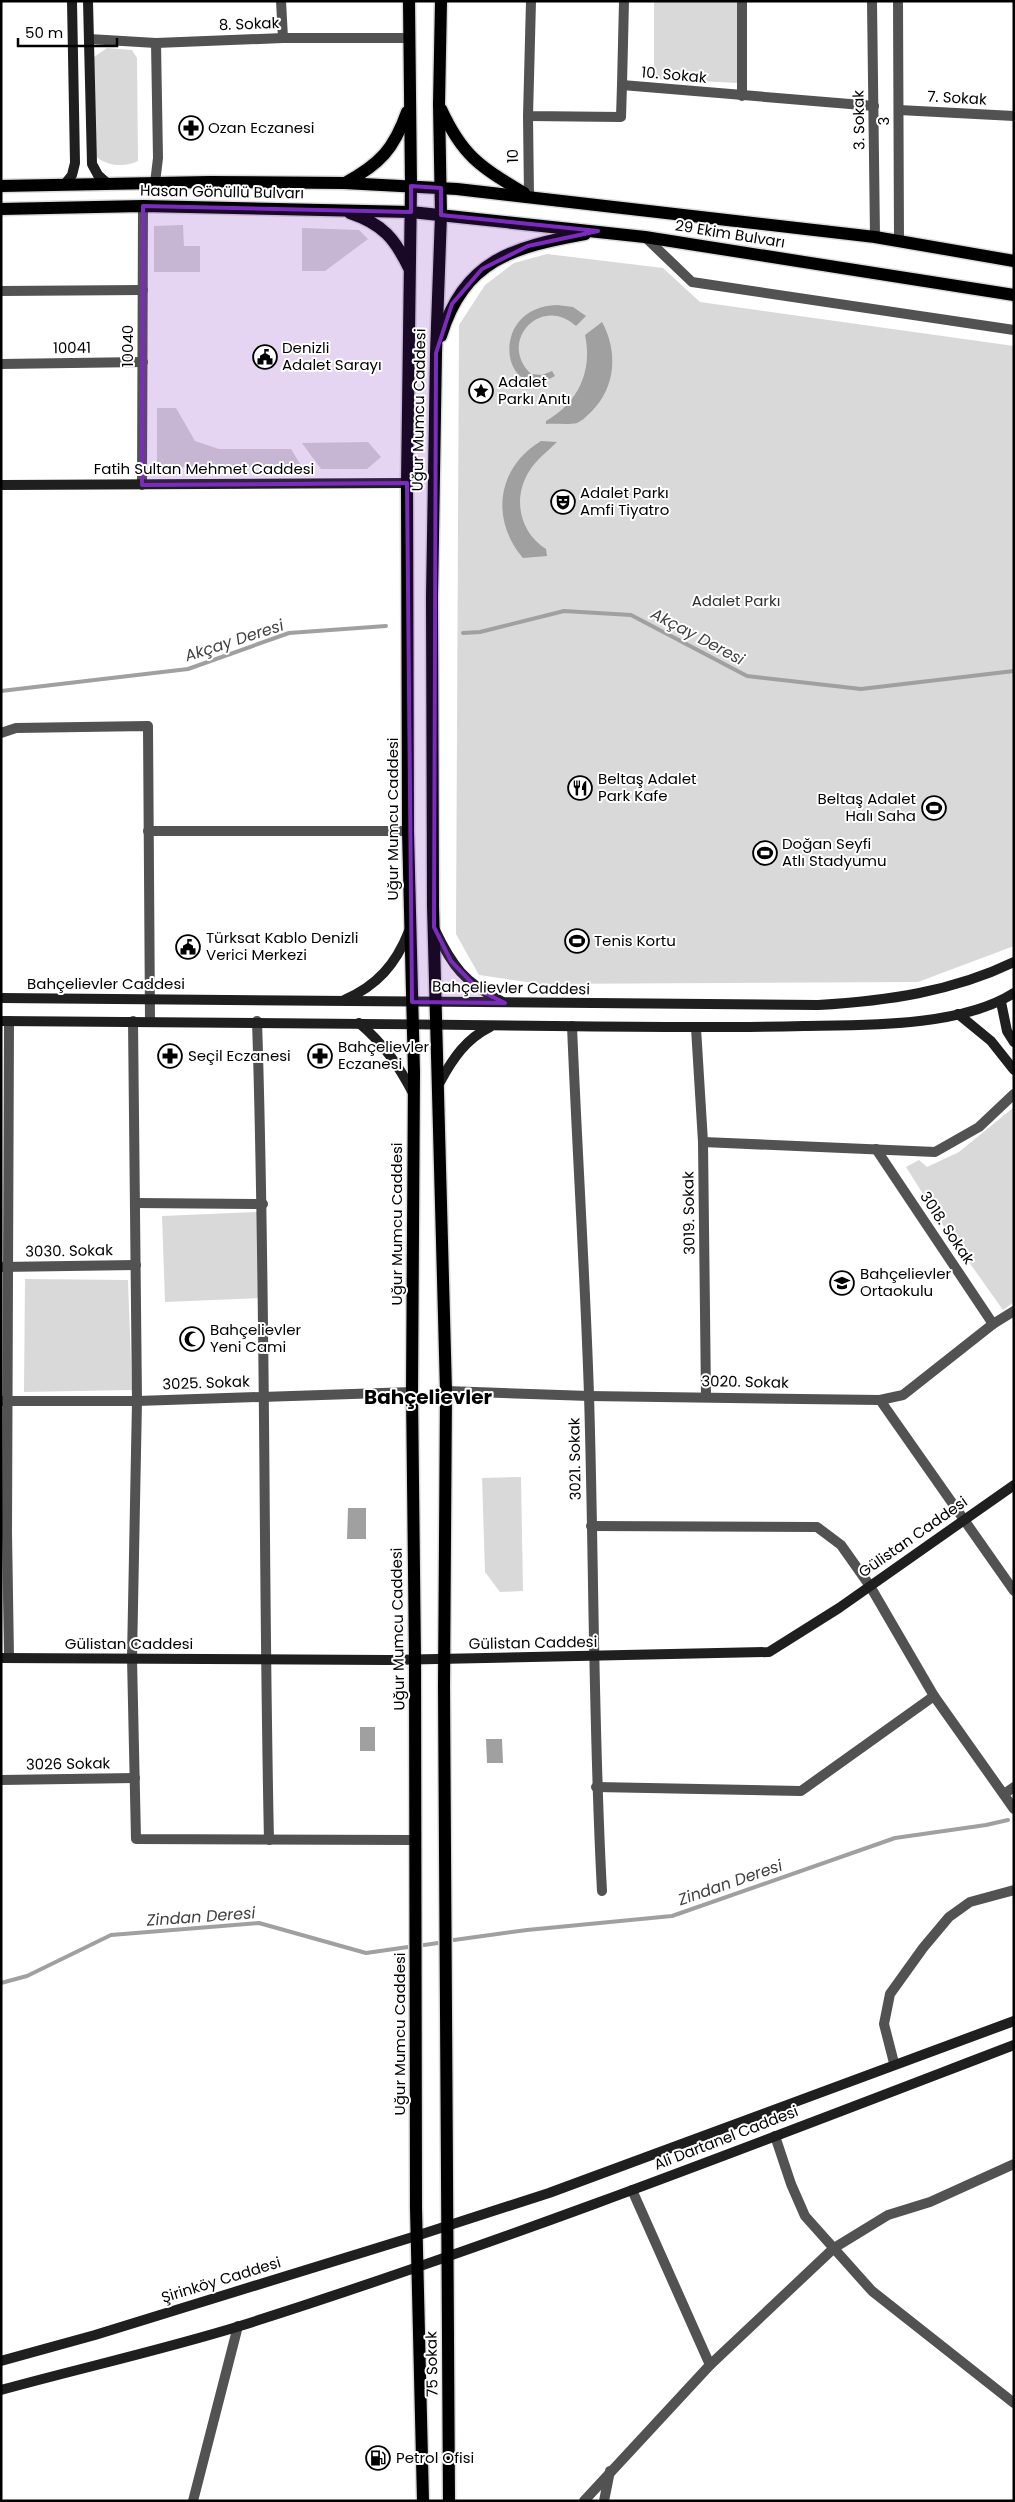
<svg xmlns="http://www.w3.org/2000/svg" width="1015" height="2502" font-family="Poppins,sans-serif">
  <rect width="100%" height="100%" fill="#fff"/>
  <!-- green -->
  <g fill="#d9d9d9">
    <path d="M654 1H737L738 83 654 79Z"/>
    <path d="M107 48 132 50 137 58 138 161C124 168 106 166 94 155V57Z"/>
    <path d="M183 225 184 246H200V272H154V226Z"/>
    <path d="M302 228 359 230 368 239 325 271H302Z"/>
    <path d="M547 254 663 268 700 302 1014 346V946L918 982 540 984 479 975 456 934 459 325 485 285 514 263Z"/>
    <path d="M157 408H176L195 441 219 449H291L302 467H157Z"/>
    <path d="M368 442 381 457 367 469H321L302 443Z"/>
    <path d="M1014 1107V1302L1003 1310 942 1224 906 1167 919 1160 927 1167 959 1152Z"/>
    <path d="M257 1212 261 1298 165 1302 162 1216Z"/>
    <path d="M25 1279 128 1280 132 1390 24 1392Z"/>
    <path d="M521 1477 523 1591 500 1592 485 1572 482 1478Z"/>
  </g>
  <!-- water -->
  <g fill="#a0a0a0">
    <path d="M557 305 573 307 586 316 576 326C541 294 497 342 531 374L542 375 552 371 555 376C502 407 486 307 557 305Z"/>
    <path d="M602 322C618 351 616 387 592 411 588 415 582 421 577 423 568 425 555 423 546 424V421C578 403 593 371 585 335Z"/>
    <path d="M541 441 557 442C548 451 537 459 530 470 512 497 519 532 546 549L547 556 523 558C490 520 497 467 541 441Z"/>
    <path d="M348 1508H366V1539H347Z"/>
    <rect x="360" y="1727" width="15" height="24"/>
    <path d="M486 1739H502L503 1763H487Z"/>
  </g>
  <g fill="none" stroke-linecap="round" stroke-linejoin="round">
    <!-- stream -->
    <g stroke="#a0a0a0" stroke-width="4">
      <path d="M463 633 480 632 564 611 631 615 747 676 861 689 1014 671"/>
      <path d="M1 691 188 669 289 633 386 626"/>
      <path d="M454 1940 527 1930 672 1916 895 1838 986 1825 1008 1820"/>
      <path d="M424 1945 438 1943"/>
      <path d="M1 1983 27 1976 111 1935 259 1923 366 1953 408 1947"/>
    </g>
    <!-- primary casing -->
    <g stroke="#dbdbdb" stroke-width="15">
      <g id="primary">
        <path d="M409 1 411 186 407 483 408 831 414 1072 412 1392 415 1660 416 2208 423 2501"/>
        <path d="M441 1 439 104 441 215 436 353 432 597 433 906 446 1391 444 1687 449 2501"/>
        <path d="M441 109C463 157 481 167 524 193"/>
        <path d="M345 183C380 164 394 149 407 112"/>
        <path d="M1 186 209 182 344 183 457 189 875 237 1014 261"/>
        <path d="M1 209 143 206 411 212 645 237 1014 295"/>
        <path d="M350 213C383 224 395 239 409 268"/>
        <path d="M441 336C464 260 513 247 585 234"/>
      </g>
    </g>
    <!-- street -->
    <g stroke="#525252" stroke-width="10">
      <path d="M281 1 283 38"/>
      <path d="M531 1 528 116 621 117 622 85 874 106"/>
      <path d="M872 1 875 237"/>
      <path d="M898 1 899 241"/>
      <path d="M89 39 156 43 283 38H409"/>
      <path d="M622 85 624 1"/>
      <path d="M742 96V1"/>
      <path d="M899 110 1014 116"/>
      <path d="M528 116 529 196"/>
      <path d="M155 183 158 158 156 43"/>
      <path d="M645 237 692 282 1014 330"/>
      <path d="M1 291 143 290"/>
      <path d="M1 364 143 362"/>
      <path d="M142 485 143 206"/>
      <path d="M1 733 16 728 148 726 150 1021"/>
      <path d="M148 831H408"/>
      <path d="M9 1021 7 1532 9 1658"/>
      <path d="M133 1021 137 1401 132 1658 136 1839 416 1840"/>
      <path d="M257 1021C266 1294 263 1567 269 1840"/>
      <path d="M572 1026C577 1149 585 1272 589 1395 594 1560 593 1726 602 1891"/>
      <path d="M696 1028 703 1142 706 1397"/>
      <path d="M703 1142 935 1152 979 1127 1014 1094"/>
      <path d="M876 1149 993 1324"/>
      <path d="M136 1203 263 1204"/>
      <path d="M1 1267 136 1265"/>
      <path d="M446 1391 589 1396 880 1400 903 1395 993 1324 1014 1311"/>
      <path d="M880 1400 1014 1591"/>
      <path d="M2 1401H137L412 1392"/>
      <path d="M591 1526 817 1527 841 1545 870 1586 934 1696 1014 1809"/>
      <path d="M1 1780 135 1778"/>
      <path d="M596 1787 801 1791 934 1696"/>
      <path d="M1004 1794 1014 1787"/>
      <path d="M894 2063 884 2024 890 1994 923 1948 949 1917 970 1902 1014 1890"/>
      <path d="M775 2136 791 2184 805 2216 872 2291 1014 2403"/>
      <path d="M632 2190 710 2365"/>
      <path d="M193 2501 238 2326"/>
      <path d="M584 2501 710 2365 834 2248 888 2215 930 2202 1014 2164"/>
      <path d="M604 2501 610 2471"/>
    </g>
    <!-- secondary -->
    <g stroke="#1f1f1f" stroke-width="10">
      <path d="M88 1 92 164 98 175 108 184"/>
      <path d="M64 185 72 175 75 163 72 1"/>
      <path d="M1 485 407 483"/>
      <path d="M435 930C452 966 465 983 501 1001"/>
      <path d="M1 998 818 1005C886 1001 952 992 1014 962"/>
      <path d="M344 1000C377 986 396 964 409 931"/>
      <path d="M1001 1002 1007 1031 1014 1042"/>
      <path d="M958 1014 991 1041 1014 1070"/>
      <path d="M1 1021C185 1021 369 1024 553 1026 637 1027 720 1028 804 1026 865 1025 961 1027 1014 993"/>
      <path d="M359 1023C384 1044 399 1066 414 1095"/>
      <path d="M440 1082C453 1058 466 1039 490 1027"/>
      <path d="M1 1658 389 1660 769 1652 839 1608 1014 1485"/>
      <path d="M1 2361 95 2335 416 2236 549 2193 1014 2021"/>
      <path d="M1 2390C81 2368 162 2350 240 2326 502 2243 758 2143 1014 2045"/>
    </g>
    <!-- primary -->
    <use href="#primary" stroke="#000" stroke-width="12"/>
  </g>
  <!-- marked area -->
  <path fill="#7b2cbf" fill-opacity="0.2" stroke="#7b2cbf" stroke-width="4" stroke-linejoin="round" d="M411 186 441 188V215L598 231 528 246 482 269 452 304 436 353 434 927 451 961 479 990 505 1003 412 1002 407 483 142 485 143 206 411 212Z"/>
  <!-- icons -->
  <defs>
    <g id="pharmacy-ring" transform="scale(1.25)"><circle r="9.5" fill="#fff" stroke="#000" stroke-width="1.5"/><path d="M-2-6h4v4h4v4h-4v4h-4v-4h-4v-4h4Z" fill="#000"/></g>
    <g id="civic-ring" transform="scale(1.25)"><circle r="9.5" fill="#fff" stroke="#000" stroke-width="1.5"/><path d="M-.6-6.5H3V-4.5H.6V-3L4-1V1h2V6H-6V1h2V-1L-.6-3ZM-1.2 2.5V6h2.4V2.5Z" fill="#000"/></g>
    <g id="sight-ring" transform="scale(1.25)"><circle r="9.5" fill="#fff" stroke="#000" stroke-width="1.5"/><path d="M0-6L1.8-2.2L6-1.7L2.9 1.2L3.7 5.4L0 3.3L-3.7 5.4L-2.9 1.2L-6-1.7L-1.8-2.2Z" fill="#000"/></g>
    <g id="theatre-ring" transform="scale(1.25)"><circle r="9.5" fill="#fff" stroke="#000" stroke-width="1.5"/><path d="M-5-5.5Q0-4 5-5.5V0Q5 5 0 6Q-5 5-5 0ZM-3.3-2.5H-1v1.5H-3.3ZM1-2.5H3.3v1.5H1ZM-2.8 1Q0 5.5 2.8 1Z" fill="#000"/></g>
    <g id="restaurant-ring" transform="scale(1.25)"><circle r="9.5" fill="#fff" stroke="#000" stroke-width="1.5"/><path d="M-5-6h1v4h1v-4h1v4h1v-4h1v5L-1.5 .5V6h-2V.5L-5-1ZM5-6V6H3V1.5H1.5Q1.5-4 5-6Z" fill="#000"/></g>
    <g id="stadium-ring" transform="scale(1.25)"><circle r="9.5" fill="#fff" stroke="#000" stroke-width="1.5"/><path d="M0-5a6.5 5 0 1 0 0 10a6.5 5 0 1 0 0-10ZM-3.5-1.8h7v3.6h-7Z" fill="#000"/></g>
    <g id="school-ring" transform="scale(1.25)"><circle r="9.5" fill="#fff" stroke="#000" stroke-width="1.5"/><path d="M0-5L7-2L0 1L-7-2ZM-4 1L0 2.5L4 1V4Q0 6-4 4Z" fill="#000"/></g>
    <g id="mosque-ring" transform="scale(1.25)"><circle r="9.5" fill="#fff" stroke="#000" stroke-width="1.5"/><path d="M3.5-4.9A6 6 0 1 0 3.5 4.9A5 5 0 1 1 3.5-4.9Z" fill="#000"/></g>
    <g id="fuel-ring" transform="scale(1.25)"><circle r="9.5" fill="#fff" stroke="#000" stroke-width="1.5"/><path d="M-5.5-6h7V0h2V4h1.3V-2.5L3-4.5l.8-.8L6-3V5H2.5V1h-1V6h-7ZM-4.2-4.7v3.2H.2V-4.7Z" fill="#000"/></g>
  </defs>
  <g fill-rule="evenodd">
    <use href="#pharmacy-ring" x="191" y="128"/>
    <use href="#civic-ring" x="265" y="357"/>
    <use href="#sight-ring" x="481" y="391"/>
    <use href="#theatre-ring" x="563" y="502"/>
    <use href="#restaurant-ring" x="580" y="788"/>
    <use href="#stadium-ring" x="934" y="808"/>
    <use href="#stadium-ring" x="765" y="853"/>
    <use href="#stadium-ring" x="577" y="941"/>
    <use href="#civic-ring" x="188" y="947"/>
    <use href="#pharmacy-ring" x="170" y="1056"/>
    <use href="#pharmacy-ring" x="320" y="1056"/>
    <use href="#school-ring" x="842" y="1283"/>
    <use href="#mosque-ring" x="192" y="1339"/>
    <use href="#fuel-ring" x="378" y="2458"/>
  </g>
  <g text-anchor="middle" stroke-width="4" stroke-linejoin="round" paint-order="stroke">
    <!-- street labels -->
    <g font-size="15" fill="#000" stroke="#fff">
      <text transform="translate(249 24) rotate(-2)" y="5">8. Sokak</text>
      <text transform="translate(674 75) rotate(5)" y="5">10. Sokak</text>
      <text transform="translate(957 98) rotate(3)" y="5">7. Sokak</text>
      <text transform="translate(859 120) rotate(-91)" y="5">3. Sokak</text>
      <text transform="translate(884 121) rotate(-90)" y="5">3</text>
      <text transform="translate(513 156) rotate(-91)" y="5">10</text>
      <text transform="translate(222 192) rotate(1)" y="5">Hasan Gönüllü Bulvarı</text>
      <text transform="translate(730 234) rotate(9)" y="5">29 Ekim Bulvarı</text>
      <text transform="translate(128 346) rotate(-90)" y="5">10040</text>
      <text transform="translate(72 348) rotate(-1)" y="5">10041</text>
      <text transform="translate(419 410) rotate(-89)" y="5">Uğur Mumcu Caddesi</text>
      <text x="204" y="474">Fatih Sultan Mehmet Caddesi</text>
      <text transform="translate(393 819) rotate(-90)" y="5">Uğur Mumcu Caddesi</text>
      <text x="106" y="989">Bahçelievler Caddesi</text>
      <text transform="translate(511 988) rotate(1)" y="5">Bahçelievler Caddesi</text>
      <text transform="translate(689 1213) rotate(-91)" y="5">3019. Sokak</text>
      <text transform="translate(397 1224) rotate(-90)" y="5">Uğur Mumcu Caddesi</text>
      <text transform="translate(947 1228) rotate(56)" y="5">3018. Sokak</text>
      <text transform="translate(69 1251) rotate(-1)" y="5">3030. Sokak</text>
      <text transform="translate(745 1382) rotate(1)" y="5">3020. Sokak</text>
      <text transform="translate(206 1383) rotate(-2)" y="5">3025. Sokak</text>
      <text transform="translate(575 1459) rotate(-91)" y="5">3021. Sokak</text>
      <text transform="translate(913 1537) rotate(-35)" y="5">Gülistan Caddesi</text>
      <text transform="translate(398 1629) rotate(-91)" y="5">Uğur Mumcu Caddesi</text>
      <text transform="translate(533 1643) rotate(-1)" y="5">Gülistan Caddesi</text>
      <text x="129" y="1649">Gülistan Caddesi</text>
      <text transform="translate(68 1764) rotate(-1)" y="5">3026 Sokak</text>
      <text transform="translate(400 2034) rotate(-90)" y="5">Uğur Mumcu Caddesi</text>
      <text transform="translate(726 2138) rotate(-21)" y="5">Ali Dartanel Caddesi</text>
      <text transform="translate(221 2280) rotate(-17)" y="5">Şirinköy Caddesi</text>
      <text transform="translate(432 2364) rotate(-91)" y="5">75 Sokak</text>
    </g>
    <!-- poi labels -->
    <g font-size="15" fill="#000" stroke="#fff" text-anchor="start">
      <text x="208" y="133">Ozan Eczanesi</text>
      <text x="282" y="353">Denizli<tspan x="282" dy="17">Adalet Sarayı</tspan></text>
      <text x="498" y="387">Adalet<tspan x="498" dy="17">Parkı Anıtı</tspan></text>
      <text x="580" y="498">Adalet Parkı<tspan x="580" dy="17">Amfi Tiyatro</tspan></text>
      <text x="598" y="784">Beltaş Adalet<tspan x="598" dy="17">Park Kafe</tspan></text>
      <text x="916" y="804" text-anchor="end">Beltaş Adalet<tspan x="916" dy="17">Halı Saha</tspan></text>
      <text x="782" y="849">Doğan Seyfi<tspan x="782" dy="17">Atlı Stadyumu</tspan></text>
      <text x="206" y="943">Türksat Kablo Denizli<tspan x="206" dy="17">Verici Merkezi</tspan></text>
      <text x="594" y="946">Tenis Kortu</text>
      <text x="338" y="1052">Bahçelievler<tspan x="338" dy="17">Eczanesi</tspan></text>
      <text x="188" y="1061">Seçil Eczanesi</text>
      <text x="860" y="1279">Bahçelievler<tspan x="860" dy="17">Ortaokulu</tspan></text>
      <text x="210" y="1335">Bahçelievler<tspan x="210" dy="17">Yeni Cami</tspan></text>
      <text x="396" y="2463">Petrol Ofisi</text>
    </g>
    <!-- park labels -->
    <g font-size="15" fill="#303030" stroke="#fff">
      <text x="736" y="606">Adalet Parkı</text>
    </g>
    <!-- water labels -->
    <g font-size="16" font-style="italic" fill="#414141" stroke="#fff">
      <text transform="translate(698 636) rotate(28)" y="6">Akçay Deresi</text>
      <text transform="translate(234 640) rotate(-18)" y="6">Akçay Deresi</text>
      <text transform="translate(730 1882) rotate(-19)" y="6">Zindan Deresi</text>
      <text transform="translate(201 1916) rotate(-4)" y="6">Zindan Deresi</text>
    </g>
    <!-- district labels -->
    <g font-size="20" font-weight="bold" fill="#000" stroke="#fff">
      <text x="428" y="1404">Bahçelievler</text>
    </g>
  </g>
  <!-- border -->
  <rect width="1015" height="2502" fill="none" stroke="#000000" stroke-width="5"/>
  <!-- scale -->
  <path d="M18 38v8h99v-8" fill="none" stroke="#000000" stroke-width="2.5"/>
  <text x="25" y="38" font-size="15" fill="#000000" stroke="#ffffff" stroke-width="4" paint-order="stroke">50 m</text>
</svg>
